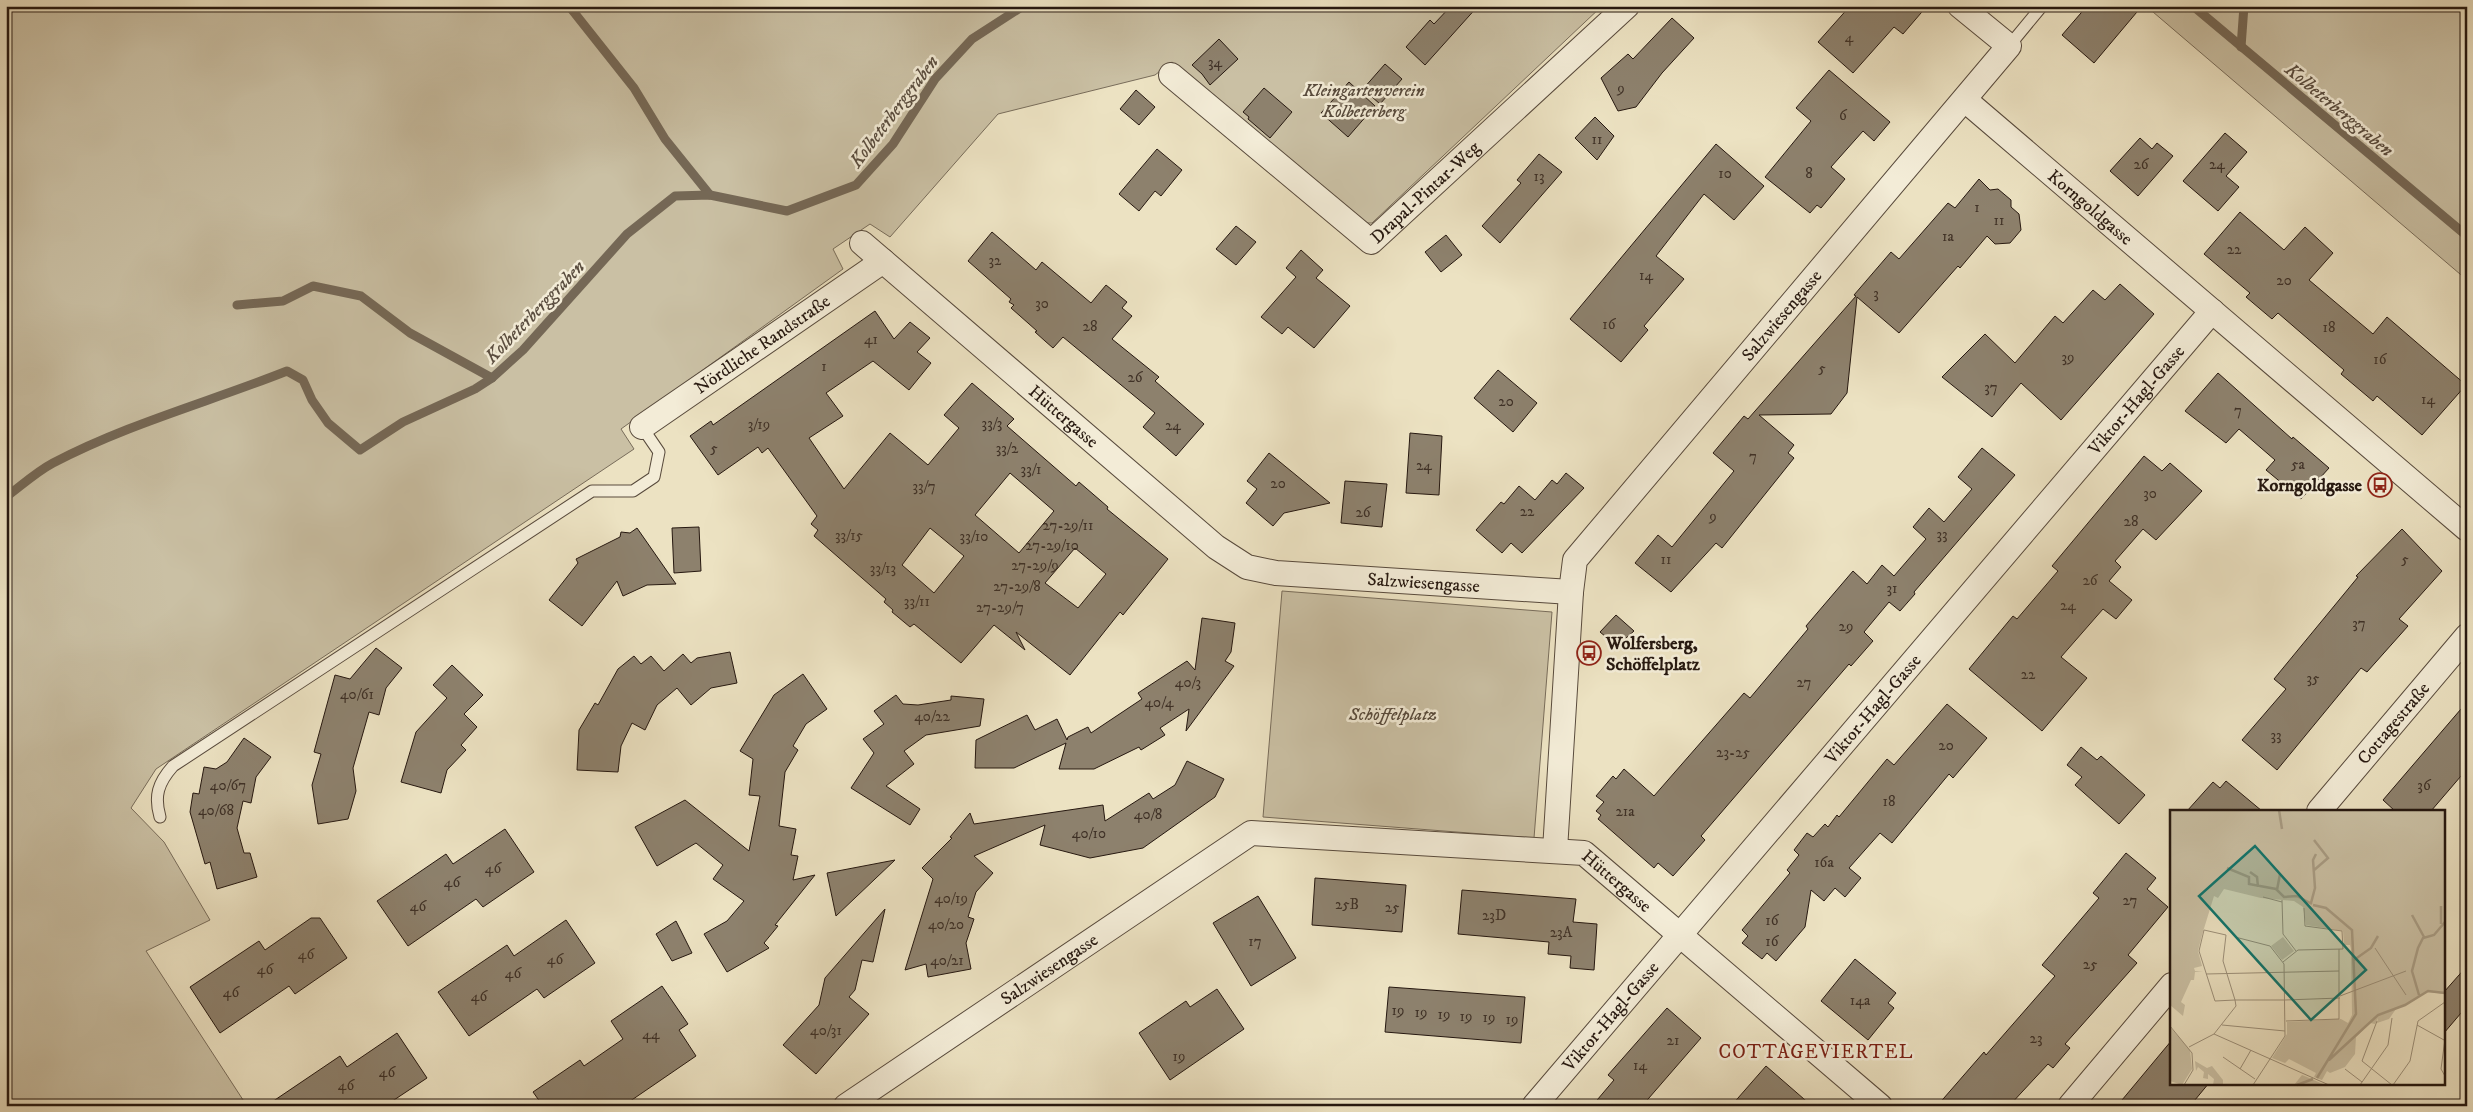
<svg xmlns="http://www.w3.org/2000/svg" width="2473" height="1112" font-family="'IM FELL DW Pica',serif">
  <rect width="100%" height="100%" fill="#ece2c2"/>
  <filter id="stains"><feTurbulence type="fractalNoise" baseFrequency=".004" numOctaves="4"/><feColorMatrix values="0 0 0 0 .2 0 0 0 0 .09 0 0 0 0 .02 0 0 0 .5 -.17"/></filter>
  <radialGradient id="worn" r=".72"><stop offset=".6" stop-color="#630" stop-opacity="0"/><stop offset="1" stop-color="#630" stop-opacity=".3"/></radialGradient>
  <!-- green -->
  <g fill="#cac0a4" stroke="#786c5a">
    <path d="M6 6H1602L1372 223H1363L1172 62 1155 75 998 114 890 237 870 224 833 249 843 269 621 429 634 449 156 769 131 808 164 842 210 920 146 951 247 1106H6Z"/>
    <path d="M2146 6H2467V280Z"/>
    <path d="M1282 591 1552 612 1534 838 1263 817Z"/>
  </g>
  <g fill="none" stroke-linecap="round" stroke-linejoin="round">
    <!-- stream -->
    <g stroke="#756856" stroke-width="9">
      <path d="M569 6 634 88 665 139 710 195"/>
      <path d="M2193 6 2467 236"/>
      <path d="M2241 47 2244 6"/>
      <path d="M237 305 283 301 313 286 361 296 410 333 492 378"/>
      <path d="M6 497C21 486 36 472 53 463 127 424 209 402 287 371L303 380 312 400 328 423 360 450 403 422 475 389 492 378 523 350 627 234 675 196 710 195 787 211 856 185 893 144 935 79 972 39 1023 6"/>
    </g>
  </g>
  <!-- building -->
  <g fill="#8d816d" stroke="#261810" fill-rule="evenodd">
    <path d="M1451 6H1478L1425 65 1406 47 1430 20 1434 24Z"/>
    <path d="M1850 6H1927L1903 34 1894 27 1853 73 1818 42Z"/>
    <path d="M2087 6H2142L2094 63 2062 35Z"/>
    <path d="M1672 18 1694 38 1662 73 1636 107 1618 111 1601 78 1628 54 1633 59Z"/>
    <path d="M1219 39 1238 59 1210 85 1202 74 1192 65Z"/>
    <path d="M1385 64 1402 79 1380 104 1363 89Z"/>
    <path d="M1829 70 1890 122 1874 141 1863 131 1831 167 1845 179 1821 208 1817 205 1810 213 1765 177 1811 121 1796 108Z"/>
    <path d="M1349 82 1375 106 1348 137 1321 113Z"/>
    <path d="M1264 88 1292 112 1270 138 1248 119 1249 117 1243 112Z"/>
    <path d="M1136 90 1155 107 1139 125 1120 109Z"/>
    <path d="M1595 117 1614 136 1597 160 1575 138Z"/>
    <path d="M2225 133 2247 152 2226 176 2239 187 2218 211 2183 181Z"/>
    <path d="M2140 138 2152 149 2157 143 2173 156 2138 196 2110 171Z"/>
    <path d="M1716 144 1764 186 1734 220 1704 194 1656 256 1684 279 1644 326 1648 330 1621 362 1570 319Z"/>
    <path d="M1157 149 1182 170 1161 196 1155 191 1139 211 1119 194Z"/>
    <path d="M1539 154 1562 172 1500 243 1482 226 1521 183 1517 180Z"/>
    <path d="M1979 179 1990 190 1998 189 2011 200V207L2019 214 2021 230 2010 243 1995 244 1987 236 1960 268 1958 266 1899 333 1857 297 1847 393 1831 414 1759 415 1794 445 1788 453 1794 458 1722 548 1716 543 1671 592 1635 563 1658 535 1672 547 1734 471 1713 453 1744 416 1748 419 1856 296 1854 295 1891 252 1899 259 1948 203 1955 208Z"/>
    <path d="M2240 212 2284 250 2305 227 2333 253 2309 280 2373 334 2387 317 2466 385 2422 435 2377 396 2373 401 2341 374 2344 370 2278 313 2272 319 2246 297 2250 293 2204 254Z"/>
    <path d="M1236 226 1256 242 1236 265 1216 249Z"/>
    <path d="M992 232 1036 270 1042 262 1091 303 1106 285 1127 302 1122 308 1132 316 1112 339 1159 377 1155 381 1204 424 1176 456 1143 427 1155 413 1063 337 1053 348 1045 341 1035 332 1037 331 1011 308 1014 305 1009 302 1011 299 968 261Z"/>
    <path d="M1446 235 1462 255 1441 272 1425 252Z"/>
    <path d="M1301 250 1323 270 1316 278 1350 306 1314 348 1288 327 1282 334 1261 317 1296 277 1286 268Z"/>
    <path d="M2120 284 2154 314 2061 420 2021 383 1992 417 1942 377 1985 334 2015 363 2055 316 2063 323 2093 290 2105 300Z"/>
    <path d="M875 311 894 339 910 322 930 338 917 352 931 363 909 390 873 361 826 393 843 416 809 438 844 489 890 433 928 465 959 428 944 415 972 383 1014 419 1007 426 1076 486 1079 482 1108 507 1107 509 1168 559 1123 615 1120 612 1070 675 1016 632 1025 650 994 625 961 663 914 624 910 627 892 612 893 610 884 602 886 599 814 536 818 530 811 524 817 516 768 448 762 453 758 447 718 475 690 436 711 421 713 425ZM1010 473 1054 511 1019 553 975 515ZM930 528 964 556 934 593 902 565ZM1075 548 1106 574 1078 608 1045 583Z"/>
    <path d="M1498 370 1537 403 1513 432 1474 398Z"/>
    <path d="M2218 373 2292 439 2293 437 2329 468 2301 499 2266 470 2275 460 2239 429 2226 443 2185 411Z"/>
    <path d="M1410 433 1442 436 1439 495 1406 493Z"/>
    <path d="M1982 448 2015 475 1914 592 1915 594 1900 611 1889 602 1864 632 1873 641 1851 666 1849 664 1701 836 1705 840 1673 876 1658 863 1654 868 1598 819 1601 815 1596 811 1604 802 1596 796 1613 776 1616 779 1624 769 1654 796 1744 693 1750 698 1808 629 1806 626 1853 571 1867 584 1882 565 1894 576 1926 539 1913 527 1929 508 1944 522 1972 489 1958 477Z"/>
    <path d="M1269 453 1330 503 1284 513 1273 526 1246 503 1257 489 1247 481Z"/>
    <path d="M2144 456 2162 471 2170 463 2202 491 2156 540 2143 529 2115 561 2121 567 2109 581 2132 600 2116 619 2103 609 2061 657 2087 678 2042 731 1969 669 2013 616 2017 619 2058 571 2052 566Z"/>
    <path d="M1566 473 1584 488 1522 553 1511 543 1502 553 1476 530 1501 502 1504 504 1519 486 1535 500 1552 480 1557 484Z"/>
    <path d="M1345 481 1387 484 1382 527 1341 523Z"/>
    <path d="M699 527 701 571 674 573 672 528Z"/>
    <path d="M637 528 676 584 647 585 623 596 617 581 582 626 549 600 578 563 576 559 620 537 621 532 630 533Z"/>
    <path d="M2402 529 2442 571 2399 619 2408 626 2367 672 2361 668 2277 770 2242 740 2286 689 2274 679 2358 577 2356 576Z"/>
    <path d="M1616 615 1634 631 1617 646 1600 632Z"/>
    <path d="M1202 618 1235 623 1231 652 1225 661 1234 666 1186 731 1189 709 1160 728 1165 735 1141 750 1139 747 1094 769H1059L1066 743 1014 768H975L976 740 1027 715 1035 730 1057 719 1067 740 1068 737 1088 727 1091 733 1142 699 1138 693 1187 661 1195 670Z"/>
    <path d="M376 648 402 668 386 688 379 715 369 712 353 768 356 791 348 819 318 824 312 785 321 754 314 752 335 675 350 679Z"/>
    <path d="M730 652 737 683 711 688 691 705 677 688 657 705 645 730 632 723 621 746 618 772 577 770 579 730 595 703 598 705 618 669 634 656 641 664 651 656 664 671 683 654 691 663 697 658Z"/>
    <path d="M452 665 483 695 464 714 477 727 461 745 466 750 447 770 441 793 401 782 416 732 447 698 433 685Z"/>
    <path d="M803 674 827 709 806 724 793 746 798 750 785 772 779 826 796 829 791 855 798 856 793 880 815 875 775 925 778 926 764 943 769 948 727 972 704 934 727 921 744 901 713 879 723 865 696 843 657 866 635 827 685 800 749 851 760 796 749 795 753 759 740 751 774 695Z"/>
    <path d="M896 695 903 704 918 705 951 700V696L984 699 980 726 926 735 904 751 914 764 886 786 920 809 910 825 851 788 874 753 863 739 884 724 874 711Z"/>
    <path d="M2467 702V769L2431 811H2395L2383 800Z"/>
    <path d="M1947 704 1987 738 1953 778 1949 774 1892 843 1880 833 1849 868 1861 878 1845 897 1835 888 1824 901 1811 890 1805 927 1776 961 1767 953 1762 959 1742 943 1748 936 1742 930 1790 873 1787 870 1799 855 1794 850 1807 833 1813 837 1825 824 1828 827 1837 815 1839 817 1887 759 1894 765Z"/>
    <path d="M244 738 271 757 256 777 251 803 243 801 237 828 244 853H250L257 877 217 889 210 862 205 864 190 812 193 793 199 794 204 767 216 769 227 762Z"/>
    <path d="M2081 747 2097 760 2101 756 2145 795 2119 824 2075 785 2082 777 2067 765Z"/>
    <path d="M1187 761 1224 779 1215 797 1143 848 1090 858 1040 845 1045 825 974 856 993 873 976 892 968 917 974 919 966 943 971 969 928 977 926 964 905 970 933 879 922 868 952 838 950 837 970 813 974 824 1103 805 1105 821 1149 793 1153 799 1175 785Z"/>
    <path d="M2226 781 2262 811H2187L2213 782 2220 788Z"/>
    <path d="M505 829 534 872 483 907 476 899 408 946 377 901 446 854 453 864Z"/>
    <path d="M2126 853 2156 878 2147 889 2168 907 2128 955 2137 963 2065 1044 2070 1048 2053 1068 2048 1064 2009 1106H1937L1984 1052 1986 1055 2055 976 2042 965 2099 898 2093 893Z"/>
    <path d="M895 860 836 916 827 873Z"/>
    <path d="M1315 878 1406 885 1402 932 1312 925Z"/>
    <path d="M1462 890 1576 899 1573 922 1597 924 1594 970 1570 968 1571 956 1548 954 1549 942 1458 934Z"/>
    <path d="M1258 896 1296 958 1251 986 1213 923Z"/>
    <path d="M885 909 873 962 862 960 855 990 849 997 869 1014 816 1074 783 1045 819 1005 825 978Z"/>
    <path d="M311 918H320L347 958 295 994 289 986 220 1033 190 987 259 941 265 950Z"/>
    <path d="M566 920 595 963 544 998 537 989 469 1036 438 992 507 945 514 956Z"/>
    <path d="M676 921 692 953 672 961 656 934Z"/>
    <path d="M1855 959 1896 993 1888 1003 1894 1008 1868 1040 1821 1001Z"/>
    <path d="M2467 966V1006L2444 1033V992Z"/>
    <path d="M662 986 688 1024 679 1030 696 1056 623 1106H543L533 1092 580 1060 584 1066 623 1039 611 1021Z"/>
    <path d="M1389 987 1525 997 1521 1043 1385 1032Z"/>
    <path d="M1217 989 1244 1029 1170 1080 1139 1033 1186 1001 1190 1007Z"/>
    <path d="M1667 1008 1701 1038 1642 1106H1592L1614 1080 1608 1075Z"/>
    <path d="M397 1033 427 1078 385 1106H266L340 1056 347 1067Z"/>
    <path d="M2172 1040V1083H2209L2190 1106H2117Z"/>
    <path d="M1766 1066 1812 1106H1731Z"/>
  </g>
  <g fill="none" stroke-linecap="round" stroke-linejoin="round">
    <!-- lane casing -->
    <g stroke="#584a3c" stroke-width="13">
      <g id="lane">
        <path d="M2009 46 2042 6"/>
        <path d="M160 817C154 796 158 783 173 766L592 491H633L654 477 659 452 642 427"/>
      </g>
    </g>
    <!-- street casing -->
    <g stroke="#584a3c" stroke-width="26">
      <g id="street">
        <path id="s1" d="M1171 75 1371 242 1627 6"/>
        <path id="s2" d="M1965 100 2467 529"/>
        <path id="s3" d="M862 243 1216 547 1247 567 1276 573 1571 592"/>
        <path id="s4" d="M642 427 883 261"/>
        <path id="s5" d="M2319 811 2467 636"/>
        <path id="s6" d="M1555 850 1571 592 1575 560 2009 46 1960 6"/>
        <path id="s7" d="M846 1106 1251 833 1584 853 1880 1106"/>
        <path id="s8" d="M1534 1106 2212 311"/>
        <path d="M2070 1106 2172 985"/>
      </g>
    </g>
    <!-- lane -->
    <use href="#lane" stroke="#f3ecd7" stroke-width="11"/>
    <!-- street -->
    <use href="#street" stroke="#f3ecd7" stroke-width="24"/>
  </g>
  <!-- icons -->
  <defs>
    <g id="bus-ring" transform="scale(1.25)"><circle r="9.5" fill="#f3ecd7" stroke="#8f2418" stroke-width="1.5"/><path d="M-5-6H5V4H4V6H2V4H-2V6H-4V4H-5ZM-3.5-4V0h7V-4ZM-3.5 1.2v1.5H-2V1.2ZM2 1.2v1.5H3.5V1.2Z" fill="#8f2418"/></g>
  </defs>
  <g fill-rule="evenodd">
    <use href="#bus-ring" x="2380" y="485"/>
    <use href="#bus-ring" x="1589" y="653"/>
  </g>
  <g text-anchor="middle" stroke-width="5" stroke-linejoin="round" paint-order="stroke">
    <!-- number labels -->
    <g font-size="15" fill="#403227">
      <text x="1849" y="42">4</text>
      <text x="1215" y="67">34</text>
      <text x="1621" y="93">9</text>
      <text x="1843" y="120">6</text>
      <text x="1597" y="144">11</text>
      <text x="2141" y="169">26</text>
      <text x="2217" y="169">24</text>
      <text x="1725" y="178">10</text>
      <text x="1809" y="178">8</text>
      <text x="1539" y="181">13</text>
      <text x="1977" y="212">1</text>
      <text x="1999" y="225">11</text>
      <text x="1948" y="241">1a</text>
      <text x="2234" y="254">22</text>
      <text x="995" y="265">32</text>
      <text x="1646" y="280">14</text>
      <text x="2284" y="285">20</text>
      <text x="1876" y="298">3</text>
      <text x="1042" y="308">30</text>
      <text x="1609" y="329">16</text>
      <text x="1090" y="331">28</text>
      <text x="2329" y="332">18</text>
      <text x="871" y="344">41</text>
      <text x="2068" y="362">39</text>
      <text x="2380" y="364">16</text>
      <text x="824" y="371">1</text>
      <text x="1822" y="373">5</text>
      <text x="1135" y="382">26</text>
      <text x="1991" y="392">37</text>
      <text x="2428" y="404">14</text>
      <text x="1506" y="406">20</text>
      <text x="2238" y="415">7</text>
      <text x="992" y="428">33/3</text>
      <text x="759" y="429">3/19</text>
      <text x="1173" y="430">24</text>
      <text x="714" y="453">5</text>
      <text x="1007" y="453">33/2</text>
      <text x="1753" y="461">7</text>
      <text x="2298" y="469">5a</text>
      <text x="1424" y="470">24</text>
      <text x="1031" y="474">33/1</text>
      <text x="1278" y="488">20</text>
      <text x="924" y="491">33/7</text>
      <text x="2150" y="498">30</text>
      <text x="1527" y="516">22</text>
      <text x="1363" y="517">26</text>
      <text x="1713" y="521">9</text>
      <text x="2131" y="526">28</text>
      <text x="1068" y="530">27-29/11</text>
      <text x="1942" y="539">33</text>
      <text x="849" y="540">33/15</text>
      <text x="974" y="541">33/10</text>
      <text x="1052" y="550">27-29/10</text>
      <text x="1666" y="564">11</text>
      <text x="2405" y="564">5</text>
      <text x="1035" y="570">27-29/9</text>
      <text x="883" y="573">33/13</text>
      <text x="2090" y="585">26</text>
      <text x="1017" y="591">27-29/8</text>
      <text x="1892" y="593">31</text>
      <text x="917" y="606">33/11</text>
      <text x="2068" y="610">24</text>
      <text x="1000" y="612">27-29/7</text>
      <text x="2359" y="628">37</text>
      <text x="1846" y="631">29</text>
      <text x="2028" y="679">22</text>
      <text x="2313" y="683">35</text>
      <text x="1188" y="687">40/3</text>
      <text x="1804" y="687">27</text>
      <text x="357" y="699">40/61</text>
      <text x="1159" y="707">40/4</text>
      <text x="932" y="721">40/22</text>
      <text x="2276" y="740">33</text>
      <text x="1946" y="750">20</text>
      <text x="1733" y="757">23-25</text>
      <text x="228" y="790">40/67</text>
      <text x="2424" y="790">36</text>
      <text x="1889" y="806">18</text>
      <text x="216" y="815">40/68</text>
      <text x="1625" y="816">21a</text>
      <text x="1148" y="819">40/8</text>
      <text x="1089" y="838">40/10</text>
      <text x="1824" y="867">16a</text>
      <text x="493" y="873">46</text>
      <text x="452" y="887">46</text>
      <text x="951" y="903">40/19</text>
      <text x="2130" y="905">27</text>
      <text x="1347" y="909">25B</text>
      <text x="418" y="911">46</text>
      <text x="1392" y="912">25</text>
      <text x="1494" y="920">23D</text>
      <text x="1772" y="925">16</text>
      <text x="946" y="929">40/20</text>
      <text x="1561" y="937">23A</text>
      <text x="1255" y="946">17</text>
      <text x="1772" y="946">16</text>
      <text x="306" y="959">46</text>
      <text x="555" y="964">46</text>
      <text x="947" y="965">40/21</text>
      <text x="2090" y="969">25</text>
      <text x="265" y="974">46</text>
      <text x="513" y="978">46</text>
      <text x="231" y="997">46</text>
      <text x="479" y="1001">46</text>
      <text x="1860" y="1005">14a</text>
      <text x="1398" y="1015">19</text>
      <text x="1421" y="1017">19</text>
      <text x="1444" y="1019">19</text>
      <text x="1466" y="1021">19</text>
      <text x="1489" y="1022">19</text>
      <text x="1512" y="1024">19</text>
      <text x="826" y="1035">40/31</text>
      <text x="651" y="1039">44</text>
      <text x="2036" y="1043">23</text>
      <text x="1673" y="1045">21</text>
      <text x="1179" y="1061">19</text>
      <text x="1640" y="1070">14</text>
      <text x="387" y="1077">46</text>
      <text x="346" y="1090">46</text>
    </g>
    <!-- park labels -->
    <g font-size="18" font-style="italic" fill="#574a3c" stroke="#f3ecd7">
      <text x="1364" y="96">Kleingartenverein<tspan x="1364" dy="21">Kolbeterberg</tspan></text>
      <text x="1393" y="720">Schöffelplatz</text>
    </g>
    <!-- street labels -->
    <g font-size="18" fill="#261810" stroke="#f3ecd7">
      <text dy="6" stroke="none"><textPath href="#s1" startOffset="334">Drapal-Pintar-Weg</textPath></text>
      <text dy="6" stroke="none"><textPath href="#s2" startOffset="165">Korngoldgasse</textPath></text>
      <text dy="6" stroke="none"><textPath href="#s6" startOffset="611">Salzwiesengasse</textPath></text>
      <text dy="6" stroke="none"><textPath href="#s4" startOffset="146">Nördliche Randstraße</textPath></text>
      <text dy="6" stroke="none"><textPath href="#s8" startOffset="928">Viktor-Hagl-Gasse</textPath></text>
      <text dy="6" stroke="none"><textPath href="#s3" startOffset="266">Hüttergasse</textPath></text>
      <text dy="6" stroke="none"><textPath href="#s3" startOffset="681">Salzwiesengasse</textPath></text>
      <text dy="6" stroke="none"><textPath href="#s8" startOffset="522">Viktor-Hagl-Gasse</textPath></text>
      <text dy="6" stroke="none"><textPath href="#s5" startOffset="115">Cottagestraße</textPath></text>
      <text dy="6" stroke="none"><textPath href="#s7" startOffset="865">Hüttergasse</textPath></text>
      <text dy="6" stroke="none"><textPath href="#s7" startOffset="245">Salzwiesengasse</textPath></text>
      <text dy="6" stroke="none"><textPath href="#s8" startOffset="118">Viktor-Hagl-Gasse</textPath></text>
    </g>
    <!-- poi labels -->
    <g font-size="18" font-weight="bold" fill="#261810" stroke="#f3ecd7" text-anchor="end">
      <text x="2362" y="491">Korngoldgasse</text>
      <text x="1606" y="649" text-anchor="start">Wolfersberg,<tspan x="1606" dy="21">Schöffelplatz</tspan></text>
    </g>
    <!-- water labels -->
    <g font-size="19" font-style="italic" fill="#5a4d3f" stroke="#f3ecd7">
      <text transform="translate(2340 109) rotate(40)" y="7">Kolbeterberggraben</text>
      <text transform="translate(893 111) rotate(-53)" y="7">Kolbeterberggraben</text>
      <text transform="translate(534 311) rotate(-46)" y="7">Kolbeterberggraben</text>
    </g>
    <!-- neighbourhood labels -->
    <g font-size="19" letter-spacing="1" fill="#7a1f14" stroke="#f3ecd7">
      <text x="1816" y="1058">COTTAGEVIERTEL</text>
    </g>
  </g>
  <!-- overview -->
  <g transform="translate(2170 810)">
    <rect width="275" height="275" fill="#ece2c2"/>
    <path d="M0 0H275V184L258 182 226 199 219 209 207 213 208 208 205 214 200 213 186 227 185 244 175 257 160 263 157 261 152 270 144 267 146 263 119 249 115 253 102 248 117 224V212L171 209 178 213 182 205 181 139 180 135H174L173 121 136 115 133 97 124 91 91 88 54 79 48 88 44 86 32 125 28 141 32 156 24 158 25 161 33 162H25L24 170H21L11 192 15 195 13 206 0 195ZM113 127 124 141 112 150 101 136ZM0 217 20 240 22 259 12 275 0 271ZM25 251 37 258 42 256 53 270V275H43L44 269 38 264V269L33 268 34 262 28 257 26 261ZM132 265 137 267 155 275H124Z" fill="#cac0a4"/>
    <path fill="none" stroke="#a99d85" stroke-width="2.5" d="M109 0 112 19M57 58 79 67V74L106 79 114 87 127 86 142 94M143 61 158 48 144 30M80 62 87 67 88 77M107 80 110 64M141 93 145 78 143 50 146 44M143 95 156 98 182 120 186 204 147 268M271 96V114M242 105 254 127M184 150 201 138 208 126M249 185 242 161 248 138 253 128 264 125 275 112M159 250 208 205 235 195 258 181 275 183M127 275 143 269"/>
    <path fill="none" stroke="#9d917b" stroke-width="1" d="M93 87 112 92M112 90 113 124 126 141M65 127 100 136 114 154 115 226 83 275M205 138 236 185M113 152 128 140 173 139 172 121 135 116 134 98M36 164 169 161M170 186 236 161M116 211 169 209V139M207 211 192 251 222 275M52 215 115 221M247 215 274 230M0 216 22 243 23 260 14 275M44 224 159 275M275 229 271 259 275 266M19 237 44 224 66 196 65 190 53 151 56 125 34 120 29 141 45 191 65 190H115L170 188M53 247 85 269M70 259 81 240M175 259 192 272M190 275 218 235 222 208M223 275 240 251 248 211 275 192"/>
    <path fill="#0f766e" fill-opacity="0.15" stroke="#0f766e" stroke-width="2.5" d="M85 36 196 160 141 210 29 86Z"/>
    <rect width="275" height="275" fill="none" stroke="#261810" stroke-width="2.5"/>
  </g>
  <!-- margin -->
  <rect width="2473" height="1112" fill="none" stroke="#ece2c2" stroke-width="25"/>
  <rect x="8" y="8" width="2458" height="1097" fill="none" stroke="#261810" stroke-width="2.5"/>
  <rect x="12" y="12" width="2448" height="1087" fill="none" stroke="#261810"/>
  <rect width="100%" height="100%" filter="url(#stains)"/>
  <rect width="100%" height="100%" fill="url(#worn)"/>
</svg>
